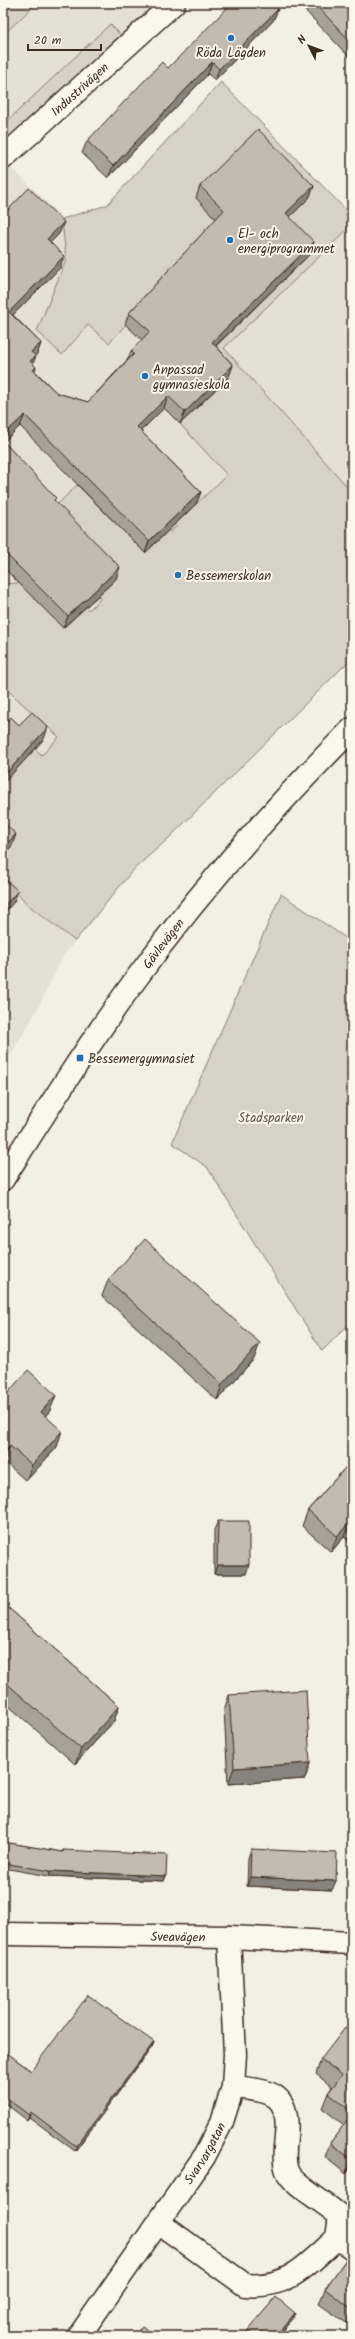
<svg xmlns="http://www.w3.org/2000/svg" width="355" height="2339" font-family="Kalam,sans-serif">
  <rect width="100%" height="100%" fill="#f3efe4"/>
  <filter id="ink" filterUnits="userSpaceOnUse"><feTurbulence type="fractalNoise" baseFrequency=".025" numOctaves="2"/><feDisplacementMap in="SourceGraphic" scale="8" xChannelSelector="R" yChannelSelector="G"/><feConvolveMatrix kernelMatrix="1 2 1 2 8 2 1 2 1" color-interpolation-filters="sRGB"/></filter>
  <g filter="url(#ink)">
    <!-- built -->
    <g fill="#e5dfd4">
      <path d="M3 3H174L3 158Z"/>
      <path d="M201 101 352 216V658L295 712 202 806 134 869 63 956 37 1010 3 1068V161L35 190 62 219 106 205Z"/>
    </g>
    <!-- green -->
    <g fill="#d8d1c6" stroke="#8a7e72">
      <path d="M3 3H37L3 35Z"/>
      <path d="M110 24 129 43 3 158V125Z"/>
      <path d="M221 82 352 216V225L224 348 352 492V658L169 838 134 869 75 941 28 905 3 876V784L35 749 42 755 59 737 3 686V584L19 583 86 607 89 610 100 599 98 596 115 579 50 512 77 485 145 553 168 530 170 532 178 525 176 523 227 475 180 424 229 377 207 354 310 254 282 225 309 198 220 222 109 343 88 325 62 355 37 331 66 260 62 219 107 205Z"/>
      <path d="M281 894 352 942V1321L322 1351 207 1167 172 1143Z"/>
    </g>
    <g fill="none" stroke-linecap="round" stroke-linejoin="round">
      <!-- minor casing -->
      <g stroke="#3b2a1e" stroke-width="25">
        <g id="minor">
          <path id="s1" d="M3 158 174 3"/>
          <path d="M233 2087C269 2091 291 2091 286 2137 285 2148 283 2160 287 2171 292 2185 328 2204 340 2216L337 2238 352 2248"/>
          <path d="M159 2223 245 2285C288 2289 307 2265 337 2238"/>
          <path id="s2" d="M79 2336 204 2157 222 2122 233 2087 235 2054 229 1937"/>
        </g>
      </g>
      <!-- secondary casing -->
      <g stroke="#3b2a1e" stroke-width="25">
        <g id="secondary">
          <path id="s3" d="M3 1179C45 1113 87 1046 133 983 199 892 273 808 352 729"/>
          <path id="s4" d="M3 1934 229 1937 352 1943"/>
        </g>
      </g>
      <!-- minor -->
      <use href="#minor" stroke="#fbf7ec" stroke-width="22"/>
      <!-- secondary -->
      <use href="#secondary" stroke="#fbf7ec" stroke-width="22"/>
    </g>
    <!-- wall -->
    <g fill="#a8a197" stroke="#3b2a1e">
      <path d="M298 3H352V60Z"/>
      <path d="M278 9 273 21 215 80 208 74 108 178 82 153 87 141 168 68Z"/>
      <path d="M200 186H314L309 198 290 217 310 254 216 346 233 365 229 376 180 424 164 408 141 431 201 492 196 504 145 553 20 426 4 442 55 501 116 579 63 628 3 567V215L59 234 50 243 60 268 13 315 41 343 37 354 35 356 33 364 36 367 35 371 57 393 88 402 128 359 131 351 142 340 125 324 129 313 216 219 196 198Z"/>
      <path d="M108 1280 254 1359 217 1400 102 1296Z"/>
      <path d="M3 1398 50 1411 45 1416 57 1447 26 1481 5 1462Z"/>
      <path d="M352 1460V1544L344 1537 331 1552 302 1526 308 1510Z"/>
      <path d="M218 1521 246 1574H214V1530Z"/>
      <path d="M3 1603 119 1706 114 1721 75 1764 3 1701Z"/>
      <path d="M229 1695 310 1763 305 1779 228 1784 224 1710Z"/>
      <path d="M3 1842 62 1852 63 1850 166 1876 164 1881 49 1876 3 1868Z"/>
      <path d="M251 1849 332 1890 247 1886 248 1858Z"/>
      <path d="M352 2033V2166L346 2174 325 2157 330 2143 344 2125 322 2108 328 2093 332 2087 316 2074 321 2059Z"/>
      <path d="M154 2042 152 2047 75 2151 29 2117 27 2120 3 2102V2050L31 2071Z"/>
      <path d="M352 2251V2327L319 2304 325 2289Z"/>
      <path d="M293 2318 279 2336H247L246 2335 248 2330Z"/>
    </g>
    <!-- shaded-wall -->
    <g fill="#88837b" stroke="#3b2a1e">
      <path d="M278 9 273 21 215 80 219 69Z"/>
      <path d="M212 62 208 74 108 178 113 166Z"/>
      <path d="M314 186 309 198 282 225 286 213Z"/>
      <path d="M64 222 59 234 42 251 47 239Z"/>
      <path d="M314 242 310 254 207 354 212 342Z"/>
      <path d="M64 256 60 268 5 323 9 312Z"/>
      <path d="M41 343 37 354 27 364 31 352Z"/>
      <path d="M36 356 31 368 30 361Z"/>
      <path d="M233 365 229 376 180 424 185 412Z"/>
      <path d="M168 396 164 408 133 439 137 427Z"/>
      <path d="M25 415 20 426 3 443V435Z"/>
      <path d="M201 492 196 504 145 553 149 541Z"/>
      <path d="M120 567 116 579 63 628 68 616Z"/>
      <path d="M48 727 44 739 3 784V777Z"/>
      <path d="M16 834 12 846 3 855V848Z"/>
      <path d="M18 891 14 902 3 914V907Z"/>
      <path d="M260 1343 254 1359 217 1400 222 1384Z"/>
      <path d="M56 1395 50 1411 35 1427 41 1412Z"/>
      <path d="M62 1431 57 1447 26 1481 32 1465Z"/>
      <path d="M10 1446 5 1462 3 1464V1454Z"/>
      <path d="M350 1522 344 1537 331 1552 337 1536Z"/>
      <path d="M217 1565H249L246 1574H214Z"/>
      <path d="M119 1706 114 1721 75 1764 81 1749Z"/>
      <path d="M310 1763 305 1779 228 1784 234 1768Z"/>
      <path d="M50 1871 166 1876 164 1881 49 1876Z"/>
      <path d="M250 1877 336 1881 332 1890 247 1886Z"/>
      <path d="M154 2042 152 2047 75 2151 76 2146Z"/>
      <path d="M31 2112 29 2117 27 2120 29 2115Z"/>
      <path d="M352 2158V2166L346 2174 351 2159Z"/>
      <path d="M295 2313 293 2318 279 2336H276Z"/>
    </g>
    <!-- building -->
    <g fill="#c3bbb0" stroke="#3b2a1e">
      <path d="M232 3H272L278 9 219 69 212 62 113 166 87 141 162 62 168 68Z"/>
      <path d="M314 3H352V43Z"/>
      <path d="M258 129 314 186 286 213 314 242 212 342 233 365 185 412 168 396 137 427 201 492 149 541 25 415 3 435V215L29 188 64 222 47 239 64 256 9 312 41 343 31 352 36 356 30 361 36 367 33 370 57 393 88 402 134 354 131 351 150 331 129 313 224 210 200 186Z"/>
      <path d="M3 441 56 498 54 500 120 567 68 616 3 551Z"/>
      <path d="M32 712 48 727 3 777V725L11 717 19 725Z"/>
      <path d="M3 822 16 834 3 848Z"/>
      <path d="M3 877 18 891 3 907Z"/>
      <path d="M145 1239 260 1343 222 1384 108 1280Z"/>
      <path d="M28 1370 56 1395 41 1412 62 1431 32 1465 10 1446 3 1454V1398Z"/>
      <path d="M352 1460V1524L350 1522 337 1536 308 1510Z"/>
      <path d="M218 1521H249V1565H217Z"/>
      <path d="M3 1603 119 1706 81 1749 3 1680Z"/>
      <path d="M306 1690 310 1763 234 1768 229 1695Z"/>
      <path d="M3 1842 63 1852V1850L167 1855 166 1876 50 1871 3 1863Z"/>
      <path d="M251 1849 337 1853 336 1881 250 1877Z"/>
      <path d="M88 1995 154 2042 76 2146 31 2112 29 2115 3 2096V2050L31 2071Z"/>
      <path d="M345 2028 352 2033V2112L328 2093 342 2075 321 2059Z"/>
      <path d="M352 2114V2158L351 2159 330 2143Z"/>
      <path d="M352 2251V2309L325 2289Z"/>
      <path d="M276 2297 295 2313 276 2336H254L248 2330Z"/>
      <path d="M142 2326 156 2336H135Z"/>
    </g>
  </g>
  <!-- markers -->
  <g fill="#1f6fb2" stroke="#fbf7ec" stroke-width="1.5">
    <circle cx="231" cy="38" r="4"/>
    <circle cx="230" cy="240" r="4"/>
    <circle cx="145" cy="376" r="4"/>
    <circle cx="178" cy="575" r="4"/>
    <rect x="76" y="1054" width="8" height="8" rx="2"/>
  </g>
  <g text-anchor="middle" stroke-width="4" stroke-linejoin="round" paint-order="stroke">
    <!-- poi labels -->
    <g font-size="13" fill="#3b2a1e" stroke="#fbf7ec" text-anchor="start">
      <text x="231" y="57" text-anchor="middle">Röda Lägden</text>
      <text x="238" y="238">El- och<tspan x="238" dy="15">energiprogrammet</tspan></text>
      <text x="153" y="374">Anpassad<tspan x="153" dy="15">gymnasieskola</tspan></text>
      <text x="186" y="580">Bessemerskolan</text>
      <text x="88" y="1063">Bessemergymnasiet</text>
    </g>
    <!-- street labels -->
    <g font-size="13" fill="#3b2a1e" stroke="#fbf7ec">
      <text dy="5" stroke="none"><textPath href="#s1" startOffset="103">Industrivägen</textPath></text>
      <text dy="5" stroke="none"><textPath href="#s3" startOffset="285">Gävlevägen</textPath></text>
      <text dy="5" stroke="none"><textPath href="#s4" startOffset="175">Sveavägen</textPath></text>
      <text dy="5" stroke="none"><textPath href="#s2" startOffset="222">Svarvargatan</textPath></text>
    </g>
    <!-- park labels -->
    <g font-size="13" fill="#625448" stroke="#fbf7ec">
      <text x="271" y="1122">Stadsparken</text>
    </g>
  </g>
  <!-- margin -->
  <rect width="355" height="2339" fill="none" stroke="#fbf7ec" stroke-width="16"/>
  <rect x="8" y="8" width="339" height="2323" fill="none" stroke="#3b2a1e" stroke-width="1.5" filter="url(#ink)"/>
  <!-- north arrow -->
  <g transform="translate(309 46) rotate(312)" stroke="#fbf7ec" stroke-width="3" paint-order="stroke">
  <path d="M0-3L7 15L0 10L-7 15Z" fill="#3b2a1e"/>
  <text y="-6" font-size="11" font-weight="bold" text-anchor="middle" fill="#3b2a1e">N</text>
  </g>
  <!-- scale -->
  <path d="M28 44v6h73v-6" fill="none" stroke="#3b2a1e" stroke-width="2"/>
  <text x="34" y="44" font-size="12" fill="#3b2a1e" stroke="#fbf7ec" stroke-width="3" paint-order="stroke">20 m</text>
</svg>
